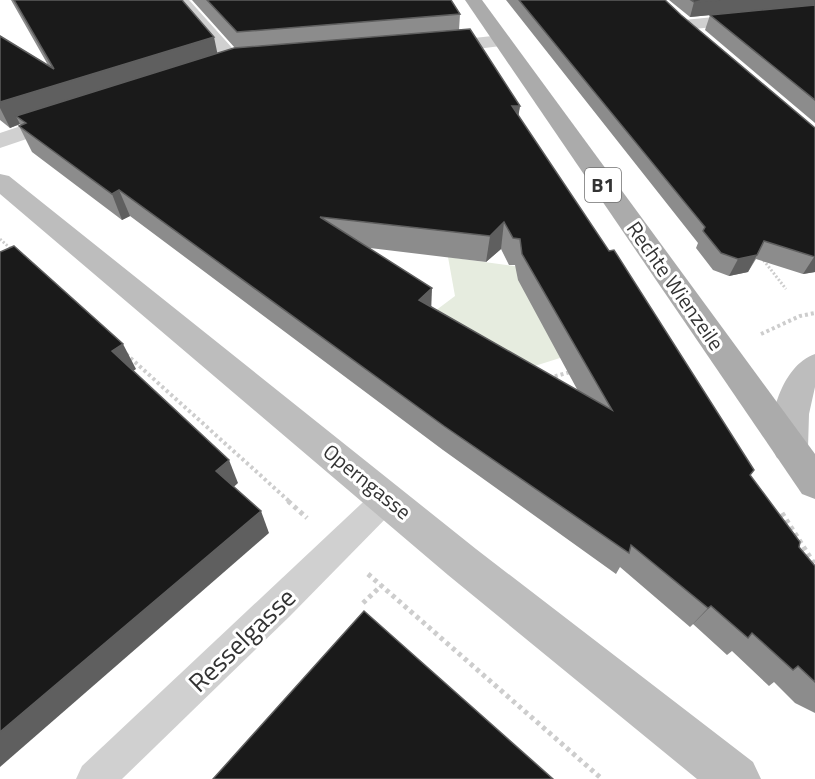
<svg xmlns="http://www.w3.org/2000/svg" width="815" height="779" font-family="'Titillium Web',sans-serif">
  <rect width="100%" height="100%" fill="#fff"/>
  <!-- green -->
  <path fill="#e6ecdf" d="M448 257 601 278 560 358 525 369 431 314 455 296Z"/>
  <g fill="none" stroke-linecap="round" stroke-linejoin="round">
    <!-- path-far2 -->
    <g stroke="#cdcdcd" stroke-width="3" stroke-dasharray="2 2" stroke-linecap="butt">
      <path d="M0 239 12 250"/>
      <path d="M761 257 786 289"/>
    </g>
    <!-- path-far1 -->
    <g stroke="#cdcdcd" stroke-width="4" stroke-dasharray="3 3" stroke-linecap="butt">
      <path d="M761 334 800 316 815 313"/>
      <path d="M126 354 290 502"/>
      <path d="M549 378 570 372"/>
    </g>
    <!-- path -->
    <g stroke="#cdcdcd" stroke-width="5" stroke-dasharray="4 4" stroke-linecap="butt">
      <path d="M288 501 307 518"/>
      <path d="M782 513 815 565"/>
      <path d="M368 574 602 779"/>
      <path d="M363 603 381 586"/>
    </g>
    <!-- lane -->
    <path fill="#d0d0d0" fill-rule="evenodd" d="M387 485 397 489 401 498 397 507 290 616 122 779H76L82 766 377 489Z"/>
    <!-- street -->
    <g fill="#d0d0d0" fill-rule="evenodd">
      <path d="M172 0H189L243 60 246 64 243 68H229Z"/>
      <path d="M815 7V17L684 30 678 29 675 25 678 21 684 20Z"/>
      <path d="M502 35 509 37 511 41 509 45 436 54 429 52 427 48 429 44 436 42Z"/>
      <path d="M63 112 71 114 74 119 71 124 0 148V133Z"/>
    </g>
    <!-- secondary -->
    <g fill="#bdbdbd" fill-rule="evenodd">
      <path d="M0 174 9 176 476 549 753 762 761 779H697L448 575 0 194Z"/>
      <path d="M815 354V387L809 414 808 448 803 458 790 463 777 458C762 428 781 365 815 354Z"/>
    </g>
    <!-- primary -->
    <path fill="#ababab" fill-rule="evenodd" d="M465 0H482L815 454V499L802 494Z"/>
  </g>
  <!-- wall -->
  <g fill="#8c8c8c" fill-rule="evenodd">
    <path d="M11 0H182L217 53 235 48 192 0H451L460 14 459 30 520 106 518 115 750 475 799 547 815 566V713L795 703 774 682 769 686 732 651 727 655 693 624 690 627 620 567 616 574 443 450 130 216 122 220 32 152 19 126H21L20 124 10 128 0 120V36L48 65ZM370 248 486 262 501 249 509 265H515L518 280 578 391 432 307Z"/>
    <path d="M506 0H665L681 15 815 128V272L803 274 756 259 748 272 729 276 713 270 696 248 698 243Z"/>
    <path d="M669 0H815V123L705 30 710 15 690 17Z"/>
  </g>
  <!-- shaded-wall -->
  <g fill="#5f5f5f">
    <path d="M721 0H815V5L690 17 694 2Z"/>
    <path d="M214 37 219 61 16 116 20 124 10 128 0 108V102Z"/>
    <path d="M512 106H520L516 131Z"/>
    <path d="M119 190 130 216 122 220 112 194Z"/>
    <path d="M504 222 501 249 486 262 490 236Z"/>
    <path d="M757 255 748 272 729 276 738 259Z"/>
    <path d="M814 257H815V272L803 274Z"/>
    <path d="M432 288 431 314 419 300Z"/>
    <path d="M123 344 136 369 125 377 112 351Z"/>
    <path d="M229 460 238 483 226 494 216 471Z"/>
    <path d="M261 511 269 533 0 767V732Z"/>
    <path d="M711 606 690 627 708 608Z"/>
  </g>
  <!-- building -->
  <g fill="#1a1a1a" stroke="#5f5f5f" stroke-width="1.5" fill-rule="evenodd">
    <path d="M14 0H182L214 37 0 102V36L54 69Z"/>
    <path d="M207 0H451L460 14 237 32Z"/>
    <path d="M519 0H665L681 15 815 128V257L764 241 757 255 738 259 721 253 703 231 705 227Z"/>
    <path d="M691 0H721L694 2Z"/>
    <path d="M815 5V100L710 15Z"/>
    <path d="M470 29 520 106H512L609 251 614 250 754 470 750 475 800 542 799 547 815 566V682L798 666 793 670 752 633 748 638 711 606 708 608 631 545 629 553 444 426 119 190 112 194 19 126 26 123 16 116 234 48ZM320 217 490 236 504 222 513 238 520 239 522 254 612 410 419 300 432 288Z"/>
    <path d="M14 246 123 344 112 351 229 460 216 471 261 511 0 732V252Z"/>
    <path d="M364 611 553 779H213Z"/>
  </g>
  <g text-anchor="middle" stroke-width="6" stroke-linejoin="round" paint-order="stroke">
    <!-- shield labels -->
    <rect fill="#fff" stroke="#707070" stroke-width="1.5" x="585" y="168" width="36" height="34" rx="4.5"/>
    <g font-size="20" font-weight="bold" fill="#333">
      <text x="603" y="192">B1</text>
    </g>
    <!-- street labels -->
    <g font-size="21" fill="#333" stroke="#fff">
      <text transform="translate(675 286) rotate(55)" y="7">Rechte Wienzeile</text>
      <text transform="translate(367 482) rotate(39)" y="7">Operngasse</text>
    </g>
    <!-- near-street labels -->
    <g font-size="26" fill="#333" stroke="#fff">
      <text transform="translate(242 640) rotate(-44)" y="9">Resselgasse</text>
    </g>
  </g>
</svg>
